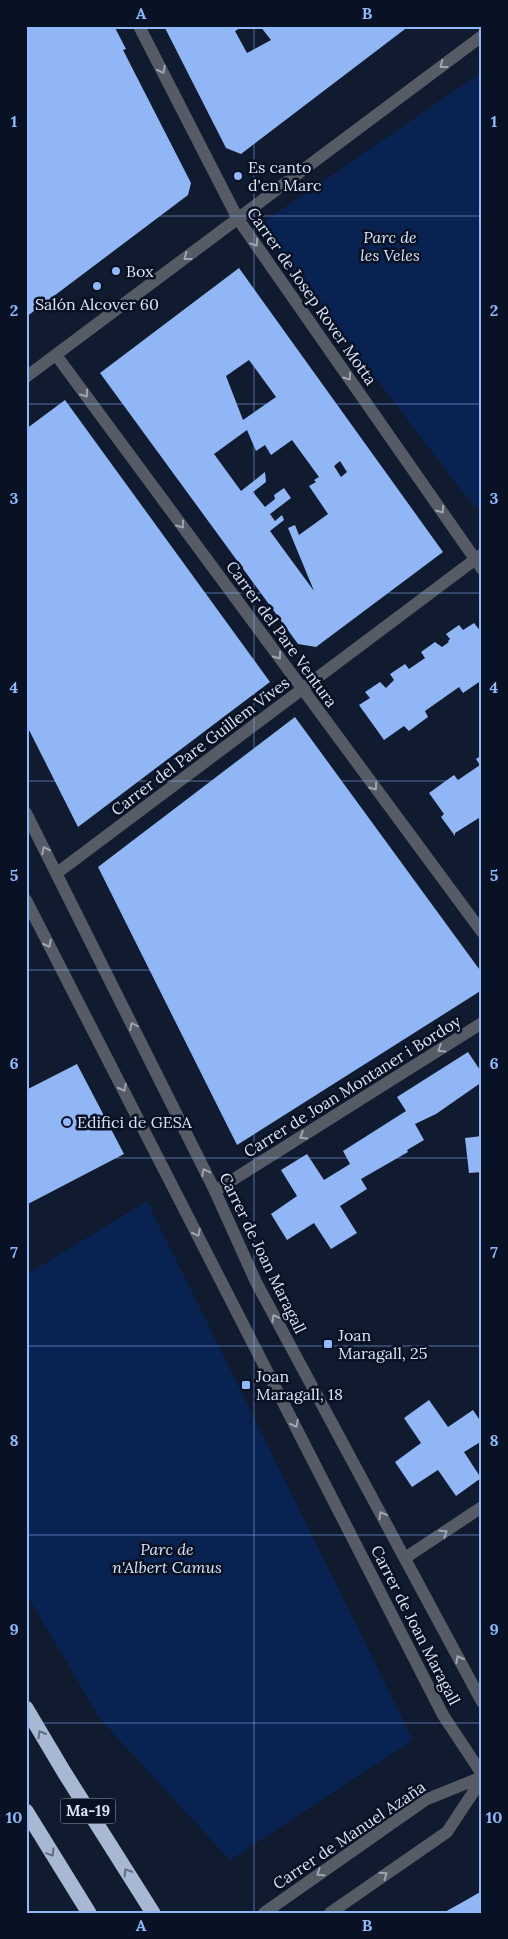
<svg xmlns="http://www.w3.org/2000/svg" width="508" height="1939" font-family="Lora,serif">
  <rect width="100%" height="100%" fill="#101b2f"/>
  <!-- green -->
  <g fill="#082351">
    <path d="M482 72V503L475 508 259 225Z"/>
    <path d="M147 1201 413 1740 230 1860 100 1719 26 1593V1275Z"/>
  </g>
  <!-- building -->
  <g fill="#91b6f5" fill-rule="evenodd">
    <path d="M26 26H114L126 49 123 50 191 183 188 195 26 317Z"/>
    <path d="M164 26H241L242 27 235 31 247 53 271 40 260 26H409L241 154 226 148Z"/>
    <path d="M239 268 443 552 316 647 298 644 100 373ZM249 360 276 397 243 420 226 376ZM247 430 256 451 265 445 271 455 292 440 319 477 314 480 316 482 309 486 328 514 299 535 295 525 288 528 314 591 270 531 284 520 282 515 275 521 270 514 291 498 284 488 274 495 275 499 265 507 253 492 266 482 265 472 241 491 214 454ZM340 461 347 472 341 477 334 466Z"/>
    <path d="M65 400 270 682 78 827 26 724V429Z"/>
    <path d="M474 623 482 633V670L480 672 482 680 463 693 459 687 425 711 428 717 409 731 404 726 384 740 359 705 370 698 365 692 380 682 386 688 394 680 390 674 405 664 409 669 425 658 421 652 435 642 442 647 449 642 448 641 450 639 446 634 459 625 463 630Z"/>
    <path d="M295 717 482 973V990L237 1145 98 867Z"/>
    <path d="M482 755V816L455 833V836L441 817 444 814 429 793 454 775 458 780 480 765 476 759Z"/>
    <path d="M468 1052 482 1073V1082L436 1114 415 1124 424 1140 407 1150 408 1152 361 1179 367 1189 340 1206 357 1233 331 1249 314 1223 287 1240 271 1214 297 1196 281 1170 307 1154 324 1180 350 1164 343 1151 406 1111 397 1097Z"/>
    <path d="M77 1064 124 1154 26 1205V1090Z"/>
    <path d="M482 1136V1172L469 1173 465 1138Z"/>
    <path d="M429 1400 448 1427 473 1410 479 1419 482 1418V1441L464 1452 481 1478 456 1496 438 1470 412 1487 395 1462 421 1443 404 1418Z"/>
    <path d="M482 1891V1913H443L461 1903Z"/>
  </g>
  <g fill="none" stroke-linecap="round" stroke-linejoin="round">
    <!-- minor -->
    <g stroke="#565c66" stroke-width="12">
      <path d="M139 26 238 219 482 569"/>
      <path d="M56 355 482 932"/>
      <path d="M26 377 482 36"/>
      <path d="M26 813 215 1191 256 1282 482 1702"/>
      <path d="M57 873 481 555"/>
      <path d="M26 900 443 1715 482 1774"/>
      <path d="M215 1191 482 1023"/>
      <path d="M405 1558 482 1507"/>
      <path d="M264 1913 425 1800 482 1777"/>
      <path d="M330 1913 447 1832 482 1779"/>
    </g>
    <!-- highway -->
    <g stroke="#a8b8d2" stroke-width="15">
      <path d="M26 1708 64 1772 153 1913"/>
      <path d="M26 1811 89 1913"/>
    </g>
  </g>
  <!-- one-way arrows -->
  <defs><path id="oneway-chevron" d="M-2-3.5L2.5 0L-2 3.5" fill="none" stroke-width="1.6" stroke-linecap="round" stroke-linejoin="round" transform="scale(1.25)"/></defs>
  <g stroke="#9fa6b2">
    <use href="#oneway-chevron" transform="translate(443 65) rotate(143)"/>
    <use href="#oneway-chevron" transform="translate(162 70) rotate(63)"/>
    <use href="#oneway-chevron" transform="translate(255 243) rotate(55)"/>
    <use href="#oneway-chevron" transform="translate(187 257) rotate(143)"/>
    <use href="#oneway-chevron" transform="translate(348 377) rotate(55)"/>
    <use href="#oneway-chevron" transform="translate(85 394) rotate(54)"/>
    <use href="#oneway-chevron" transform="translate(441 510) rotate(55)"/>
    <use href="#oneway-chevron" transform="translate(181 525) rotate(54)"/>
    <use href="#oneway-chevron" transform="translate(278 656) rotate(54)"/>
    <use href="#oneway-chevron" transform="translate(374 787) rotate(54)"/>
    <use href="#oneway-chevron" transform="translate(45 850) rotate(-117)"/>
    <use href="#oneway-chevron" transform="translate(48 944) rotate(63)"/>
    <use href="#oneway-chevron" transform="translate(133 1026) rotate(-116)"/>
    <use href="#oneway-chevron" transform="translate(441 1049) rotate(148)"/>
    <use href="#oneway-chevron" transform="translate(123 1088) rotate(63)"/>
    <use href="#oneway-chevron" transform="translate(303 1136) rotate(148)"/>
    <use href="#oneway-chevron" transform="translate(205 1172) rotate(-116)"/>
    <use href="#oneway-chevron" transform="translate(197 1233) rotate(63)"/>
    <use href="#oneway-chevron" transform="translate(275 1318) rotate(-118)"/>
    <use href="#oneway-chevron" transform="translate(295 1424) rotate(63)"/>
    <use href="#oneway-chevron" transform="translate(382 1515) rotate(-119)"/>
    <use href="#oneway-chevron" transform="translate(444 1533) rotate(-34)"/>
    <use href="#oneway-chevron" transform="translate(459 1659) rotate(-118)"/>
    <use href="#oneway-chevron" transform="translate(320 1873) rotate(145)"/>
    <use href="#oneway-chevron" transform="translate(384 1875) rotate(-35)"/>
  </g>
  <g stroke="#606d84">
    <use href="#oneway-chevron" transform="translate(41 1734) rotate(-120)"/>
    <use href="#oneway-chevron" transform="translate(51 1853) rotate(59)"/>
    <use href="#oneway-chevron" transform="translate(127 1872) rotate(-122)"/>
  </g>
  <!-- grid -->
  <path fill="none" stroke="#8fb8fd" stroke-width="1" stroke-opacity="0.55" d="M254 26V1913M26 216H482M26 404H482M26 593H482M26 781H482M26 970H482M26 1158H482M26 1346H482M26 1535H482M26 1723H482"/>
  <!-- markers -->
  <g fill="#8fb8fd" stroke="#081224" stroke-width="2">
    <circle cx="238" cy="176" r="5"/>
    <circle cx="116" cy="271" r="5"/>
    <circle cx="97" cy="286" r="5"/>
    <circle cx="67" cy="1122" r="5"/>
    <rect x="323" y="1339" width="10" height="10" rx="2.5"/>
    <rect x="241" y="1380" width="10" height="10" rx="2.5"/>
  </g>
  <g text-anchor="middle" stroke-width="5" stroke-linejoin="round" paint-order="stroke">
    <!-- shield labels -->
    <rect fill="#081224" stroke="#9ca4b3" stroke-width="1" x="60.5" y="1798.5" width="55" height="25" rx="4"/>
    <g font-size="15" font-weight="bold" fill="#dbe3f0">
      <text x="88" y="1816">Ma-19</text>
    </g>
    <!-- poi labels -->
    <g font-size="16" fill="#dbe3f0" stroke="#081224" text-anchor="start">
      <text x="248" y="173">Es canto<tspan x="248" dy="18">d'en Marc</tspan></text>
      <text x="126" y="277">Box</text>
      <text x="97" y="310" text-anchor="middle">Salón Alcover 60</text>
      <text x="77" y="1128">Edifici de GESA</text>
      <text x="338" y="1341">Joan<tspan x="338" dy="18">Maragall, 25</tspan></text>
      <text x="256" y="1382">Joan<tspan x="256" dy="18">Maragall, 18</tspan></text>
    </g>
    <!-- park labels -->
    <g font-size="16" font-style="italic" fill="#d8e4f8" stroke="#081224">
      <text x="390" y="243">Parc de<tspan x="390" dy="18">les Veles</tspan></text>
      <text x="167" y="1555">Parc de<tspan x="167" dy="18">n'Albert Camus</tspan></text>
    </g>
    <!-- street labels -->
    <g font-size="16" fill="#dbe3f0" stroke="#081224">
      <text transform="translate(312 296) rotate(55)" y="6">Carrer de Josep Rover Motta</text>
      <text transform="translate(282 634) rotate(54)" y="6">Carrer del Pare Ventura</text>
      <text transform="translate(200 746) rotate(-37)" y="6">Carrer del Pare Guillem Vives</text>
      <text transform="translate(352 1086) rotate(-32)" y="6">Carrer de Joan Montaner i Bordoy</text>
      <text transform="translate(263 1253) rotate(64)" y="6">Carrer de Joan Maragall</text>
      <text transform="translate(416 1625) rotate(63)" y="6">Carrer de Joan Maragall</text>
      <text transform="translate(349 1835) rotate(-34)" y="6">Carrer de Manuel Azaña</text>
    </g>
  </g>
  <!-- border -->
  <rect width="508" height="1939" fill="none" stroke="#081224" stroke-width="55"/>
  <rect x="28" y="28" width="452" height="1884" fill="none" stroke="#8fb8fd" stroke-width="2"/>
  <g font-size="16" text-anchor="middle" font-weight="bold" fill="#8fb8fd">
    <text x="141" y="19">A</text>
    <text x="367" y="19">B</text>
    <text x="14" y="127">1</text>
    <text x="494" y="127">1</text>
    <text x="14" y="316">2</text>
    <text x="494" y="316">2</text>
    <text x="14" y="504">3</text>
    <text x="494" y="504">3</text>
    <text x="14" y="693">4</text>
    <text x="494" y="693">4</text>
    <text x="14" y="881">5</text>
    <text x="494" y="881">5</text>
    <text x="14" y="1069">6</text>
    <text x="494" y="1069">6</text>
    <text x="14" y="1258">7</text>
    <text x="494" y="1258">7</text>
    <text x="14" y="1446">8</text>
    <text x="494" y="1446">8</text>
    <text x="14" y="1635">9</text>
    <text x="494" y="1635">9</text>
    <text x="14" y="1823">10</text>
    <text x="494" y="1823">10</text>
    <text x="141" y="1931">A</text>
    <text x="367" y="1931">B</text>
  </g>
</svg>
